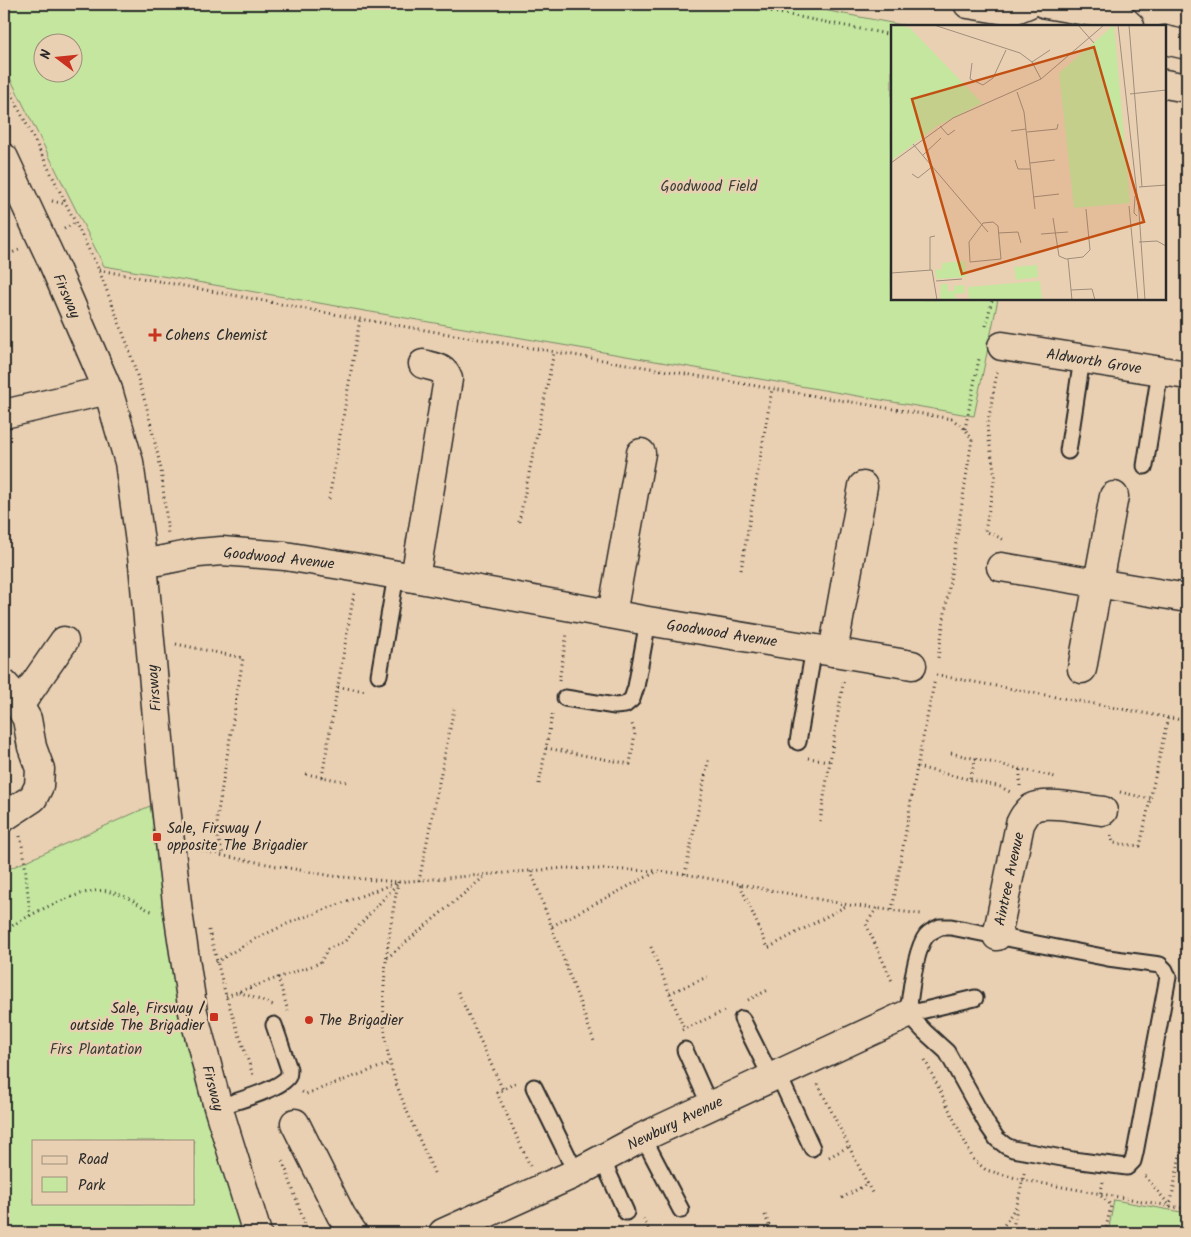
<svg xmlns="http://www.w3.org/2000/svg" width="1191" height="1237" font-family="Kalam,sans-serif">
  <rect width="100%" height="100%" fill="#ead0b2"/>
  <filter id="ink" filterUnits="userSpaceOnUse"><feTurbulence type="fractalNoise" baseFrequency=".02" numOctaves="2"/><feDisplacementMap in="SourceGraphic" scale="10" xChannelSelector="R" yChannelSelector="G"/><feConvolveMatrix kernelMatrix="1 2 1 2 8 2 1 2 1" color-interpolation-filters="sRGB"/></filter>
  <g filter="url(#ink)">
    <!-- green -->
    <g fill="#c4e69f" stroke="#788865" fill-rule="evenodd">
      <path d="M4 4H792L907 26H892V299H998L974 416 104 266 4 66ZM42 42H72V72H42Z"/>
      <path d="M150 806 164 883 246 1233H4V871ZM34 1141H194V1203H34Z"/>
      <path d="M1114 1200 1187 1213V1233H1108Z"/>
    </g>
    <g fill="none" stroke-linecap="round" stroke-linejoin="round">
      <!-- service casing -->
      <g stroke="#2b2b2b" stroke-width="19">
        <g id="service">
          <path d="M1068 451 1082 359"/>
          <path d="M1145 466 1160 371"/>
          <path d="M379 675 396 575"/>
          <path d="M565 698 615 706 625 705 632 699 636 687 648 621"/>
          <path d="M798 742 814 648"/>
          <path d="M940 927H951L1108 958 1160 965 1165 970 1168 977 1135 1153 1133 1161 1127 1167 1073 1160 1013 1149 1006 1146 997 1139 988 1126 947 1052 924 1031 908 1014C910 995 915 950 926 936 930 931 935 930 940 927Z"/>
          <path d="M908 1014 975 998"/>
          <path d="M742 1019 771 1077"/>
          <path d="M685 1050 710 1106"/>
          <path d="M778 1074 812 1148"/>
          <path d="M534 1087 576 1173"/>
          <path d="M218 1107C235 1102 273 1091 285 1080 289 1077 289 1074 289 1069L274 1025"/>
          <path d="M643 1137 681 1210"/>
          <path d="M602 1159 626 1212"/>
        </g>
      </g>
      <!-- minor casing -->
      <g stroke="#2b2b2b" stroke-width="31">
        <g id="minor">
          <path d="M1165 84 1187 88"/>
          <path d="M1002 346 1187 375"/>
          <path d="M4 414 108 390"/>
          <path d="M143 564 198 553 222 551 285 556 359 568 648 621 912 665"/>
          <path d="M1001 567 1187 598"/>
          <path d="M415 578 448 379C444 367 433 367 423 364"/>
          <path d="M612 614 641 453"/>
          <path d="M833 652 863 486"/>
          <path d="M1082 669 1114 496"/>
          <path d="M4 684 12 693 27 719 32 747 40 769 39 786 33 798 4 817"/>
          <path d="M19 706 64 641"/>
          <path d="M997 936 1020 824C1023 818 1026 812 1032 808 1046 800 1086 809 1103 811"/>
          <path d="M295 1123 341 1215 353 1233"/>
          <path d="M443 1233 576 1173 643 1137 908 1014"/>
        </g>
      </g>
      <!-- tertiary casing -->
      <g stroke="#2b2b2b" stroke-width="31">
        <g id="tertiary">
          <path d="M968 4 1011 11 1028 4"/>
          <path d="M1046 4 1120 17 1130 26"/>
          <path d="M1165 40 1187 45"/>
          <path d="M4 158 53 263 108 390 129 462 143 564 162 772 178 912 193 1012 218 1107 257 1233"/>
        </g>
      </g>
      <!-- path -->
      <g stroke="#2b2b2b" stroke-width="3" stroke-dasharray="1 4" stroke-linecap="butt">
        <path d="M732 4 892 35"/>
        <path d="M4 79 99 270 128 346 147 408 161 469 168 534"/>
        <path d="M52 201 65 204"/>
        <path d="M64 229 75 223"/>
        <path d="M4 256 19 250"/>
        <path d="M99 270 360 319 952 419 965 429 972 439 938 658"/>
        <path d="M986 326 992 299"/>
        <path d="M997 372 987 428 995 476 985 531 1005 540"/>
        <path d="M965 429 979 359"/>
        <path d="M329 499 360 319"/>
        <path d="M519 522 554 352"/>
        <path d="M741 570 772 389"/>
        <path d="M176 644 243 658 217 818 218 839 224 856"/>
        <path d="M936 675 1187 721"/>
        <path d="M559 681 567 633"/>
        <path d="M338 687 367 691"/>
        <path d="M546 748 630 764 635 733 631 721"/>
        <path d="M951 753 1055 777"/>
        <path d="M808 758 830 761"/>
        <path d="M917 767 1001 787 1012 793"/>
        <path d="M306 774 348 782"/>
        <path d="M322 777 354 593"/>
        <path d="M970 778 976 758"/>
        <path d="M539 784 553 711"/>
        <path d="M1020 786V769"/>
        <path d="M1120 792 1150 799"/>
        <path d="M820 821 844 678"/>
        <path d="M1111 835 1113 843 1140 846 1168 717"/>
        <path d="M20 836 24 854 30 916"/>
        <path d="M197 849 224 856 332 876 397 882"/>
        <path d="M531 871 595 1044"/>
        <path d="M685 874 709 757"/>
        <path d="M419 881 454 709"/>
        <path d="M398 882C387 947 373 1019 396 1083 407 1114 422 1144 435 1175"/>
        <path d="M740 885 768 948 848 905"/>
        <path d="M877 908 866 924 892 981"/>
        <path d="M892 910 917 767 935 679"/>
        <path d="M552 926 656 872"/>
        <path d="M209 930 226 996 253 1075"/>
        <path d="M4 931C24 917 83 886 107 891 115 893 125 896 132 900 139 904 145 909 152 911"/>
        <path d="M651 947 684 1029"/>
        <path d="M387 958 485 876"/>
        <path d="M216 962 253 940 289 923 398 882 565 868 658 871 685 874 849 905 921 914"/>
        <path d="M278 977 288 1011"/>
        <path d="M239 992 273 1005"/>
        <path d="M458 992 503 1090"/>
        <path d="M670 993 707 977"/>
        <path d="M226 996 320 963 328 949 345 941 398 883"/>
        <path d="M748 1000 768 990"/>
        <path d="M682 1030 724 1011"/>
        <path d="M925 1060 973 1159 986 1170 1023 1180 1187 1209"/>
        <path d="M515 1083 497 1093 530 1166"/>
        <path d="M818 1084 873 1195"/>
        <path d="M302 1092 306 1094 391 1063"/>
        <path d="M829 1157 848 1147"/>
        <path d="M283 1161 308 1233"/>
        <path d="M1145 1176 1170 1206"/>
        <path d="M1103 1182 1100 1195 1111 1205 1105 1233"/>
        <path d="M842 1198 867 1184"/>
        <path d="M1170 1207 1187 1118"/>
        <path d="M765 1215 772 1233"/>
        <path d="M643 1219 651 1233"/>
        <path d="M999 1233 1017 1205 1025 1170"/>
        <path d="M1012 1233 1017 1208"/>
      </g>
      <!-- service -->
      <use href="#service" stroke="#ead0b2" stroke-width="15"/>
      <!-- minor -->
      <use href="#minor" stroke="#ead0b2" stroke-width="28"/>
      <!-- tertiary -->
      <use href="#tertiary" stroke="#ead0b2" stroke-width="28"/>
    </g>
  </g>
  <!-- markers -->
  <g fill="#c8321e" stroke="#ead0b2" stroke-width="2">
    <path d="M152.5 327.5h5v5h5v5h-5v5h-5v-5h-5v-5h5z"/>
    <rect x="152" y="832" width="10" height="10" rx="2.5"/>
    <rect x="209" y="1012" width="10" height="10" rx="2.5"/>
    <circle cx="309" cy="1020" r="5"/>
  </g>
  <g text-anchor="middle" stroke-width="5" stroke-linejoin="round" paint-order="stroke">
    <!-- park labels -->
    <g font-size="15" fill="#3a3e37" stroke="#ead0b2">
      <text x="709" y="191">Goodwood Field</text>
      <text x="96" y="1054">Firs Plantation</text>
    </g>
    <!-- street labels -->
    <g font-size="15" fill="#2b2b2b" stroke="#ead0b2">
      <text transform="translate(67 296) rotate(66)" y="5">Firsway</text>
      <text transform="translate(1094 361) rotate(9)" y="5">Aldworth Grove</text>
      <text transform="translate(279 558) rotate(6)" y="5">Goodwood Avenue</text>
      <text transform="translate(722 633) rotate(9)" y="5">Goodwood Avenue</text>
      <text transform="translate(154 688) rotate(-95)" y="5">Firsway</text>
      <text transform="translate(1009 879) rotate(-78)" y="5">Aintree Avenue</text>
      <text transform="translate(213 1088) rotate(75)" y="5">Firsway</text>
      <text transform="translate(675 1123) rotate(-26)" y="5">Newbury Avenue</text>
    </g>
    <!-- poi labels -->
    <g font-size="15" fill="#2b2b2b" stroke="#ead0b2" text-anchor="start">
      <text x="165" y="340">Cohens Chemist</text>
      <text x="167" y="833">Sale, Firsway /<tspan x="167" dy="17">opposite The Brigadier</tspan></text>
      <text x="204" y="1013" text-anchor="end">Sale, Firsway /<tspan x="204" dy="17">outside The Brigadier</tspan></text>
      <text x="319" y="1025">The Brigadier</text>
    </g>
  </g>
  <!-- overview -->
  <g transform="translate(891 25)">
    <rect width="275" height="275" fill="#ead0b2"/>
    <path d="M5 0 19 3 91 78 46 101 0 136V2ZM223 0 239 178 183 183 168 48ZM74 236 75 252 46 254 44 245 51 244V238ZM146 240 147 252 125 255 123 242ZM149 256 151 275H78L77 262ZM50 259H57V266H63V261L73 260 74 268 64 269 65 275H49Z" fill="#c4e69f"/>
    <path fill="none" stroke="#9e8e7c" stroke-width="1" d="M43 0 129 28 141 37 150 54M187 0 203 18M227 0 248 187 254 275M238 0 251 162M141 37 159 25M81 38 79 54 92 60 102 53 115 25M126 67 133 87 144 184M239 69 275 65M49 101 57 110 64 105M120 106 135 104M136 107 166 104 167 99M22 119 97 207M32 130 50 113M124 135 127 144H139M0 138 62 93 150 54 213 0M139 138 164 135M21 149 27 153 42 141M248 162 275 160M244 171 243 188 246 191M142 172 168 169M238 181 247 275M162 193 168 231 175 234 192 232 199 225 195 184M102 197 107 201 110 234 79 237 78 217 92 198ZM107 208 127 207 130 218M150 209 177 207M248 217 266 216 275 221M177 234 181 275M39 245V212L44 211M0 248 41 245 46 275M45 256 71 254M180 265 201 264 204 275"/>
    <path fill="#c25012" fill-opacity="0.15" stroke="#c25012" stroke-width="2.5" d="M203 22 253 197 71 249 21 74Z"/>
    <rect width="275" height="275" fill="none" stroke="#2b2b2b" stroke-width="2.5"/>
  </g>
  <!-- margin -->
  <rect width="1191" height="1237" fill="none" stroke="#ead0b2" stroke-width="20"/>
  <rect x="10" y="10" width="1171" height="1217" fill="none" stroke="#2b2b2b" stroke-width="2" filter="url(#ink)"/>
  <!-- legend -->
  <rect x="32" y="1140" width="162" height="65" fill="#ead0b2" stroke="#9e8e7c"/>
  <rect x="42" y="1156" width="25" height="8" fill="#ead0b2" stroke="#9e8e7c"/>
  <text x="78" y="1164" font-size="15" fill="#2b2b2b">Road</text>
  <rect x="42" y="1177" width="25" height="15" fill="#c4e69f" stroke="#9e8e7c"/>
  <text x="78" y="1190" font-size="15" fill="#2b2b2b">Park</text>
  <!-- north arrow -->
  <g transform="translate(58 58) rotate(286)"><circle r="24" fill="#ead0b2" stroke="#9e8e7c"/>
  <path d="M0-4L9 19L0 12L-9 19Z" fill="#c8321e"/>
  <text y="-8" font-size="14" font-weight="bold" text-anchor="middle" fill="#2b2b2b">N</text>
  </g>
</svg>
